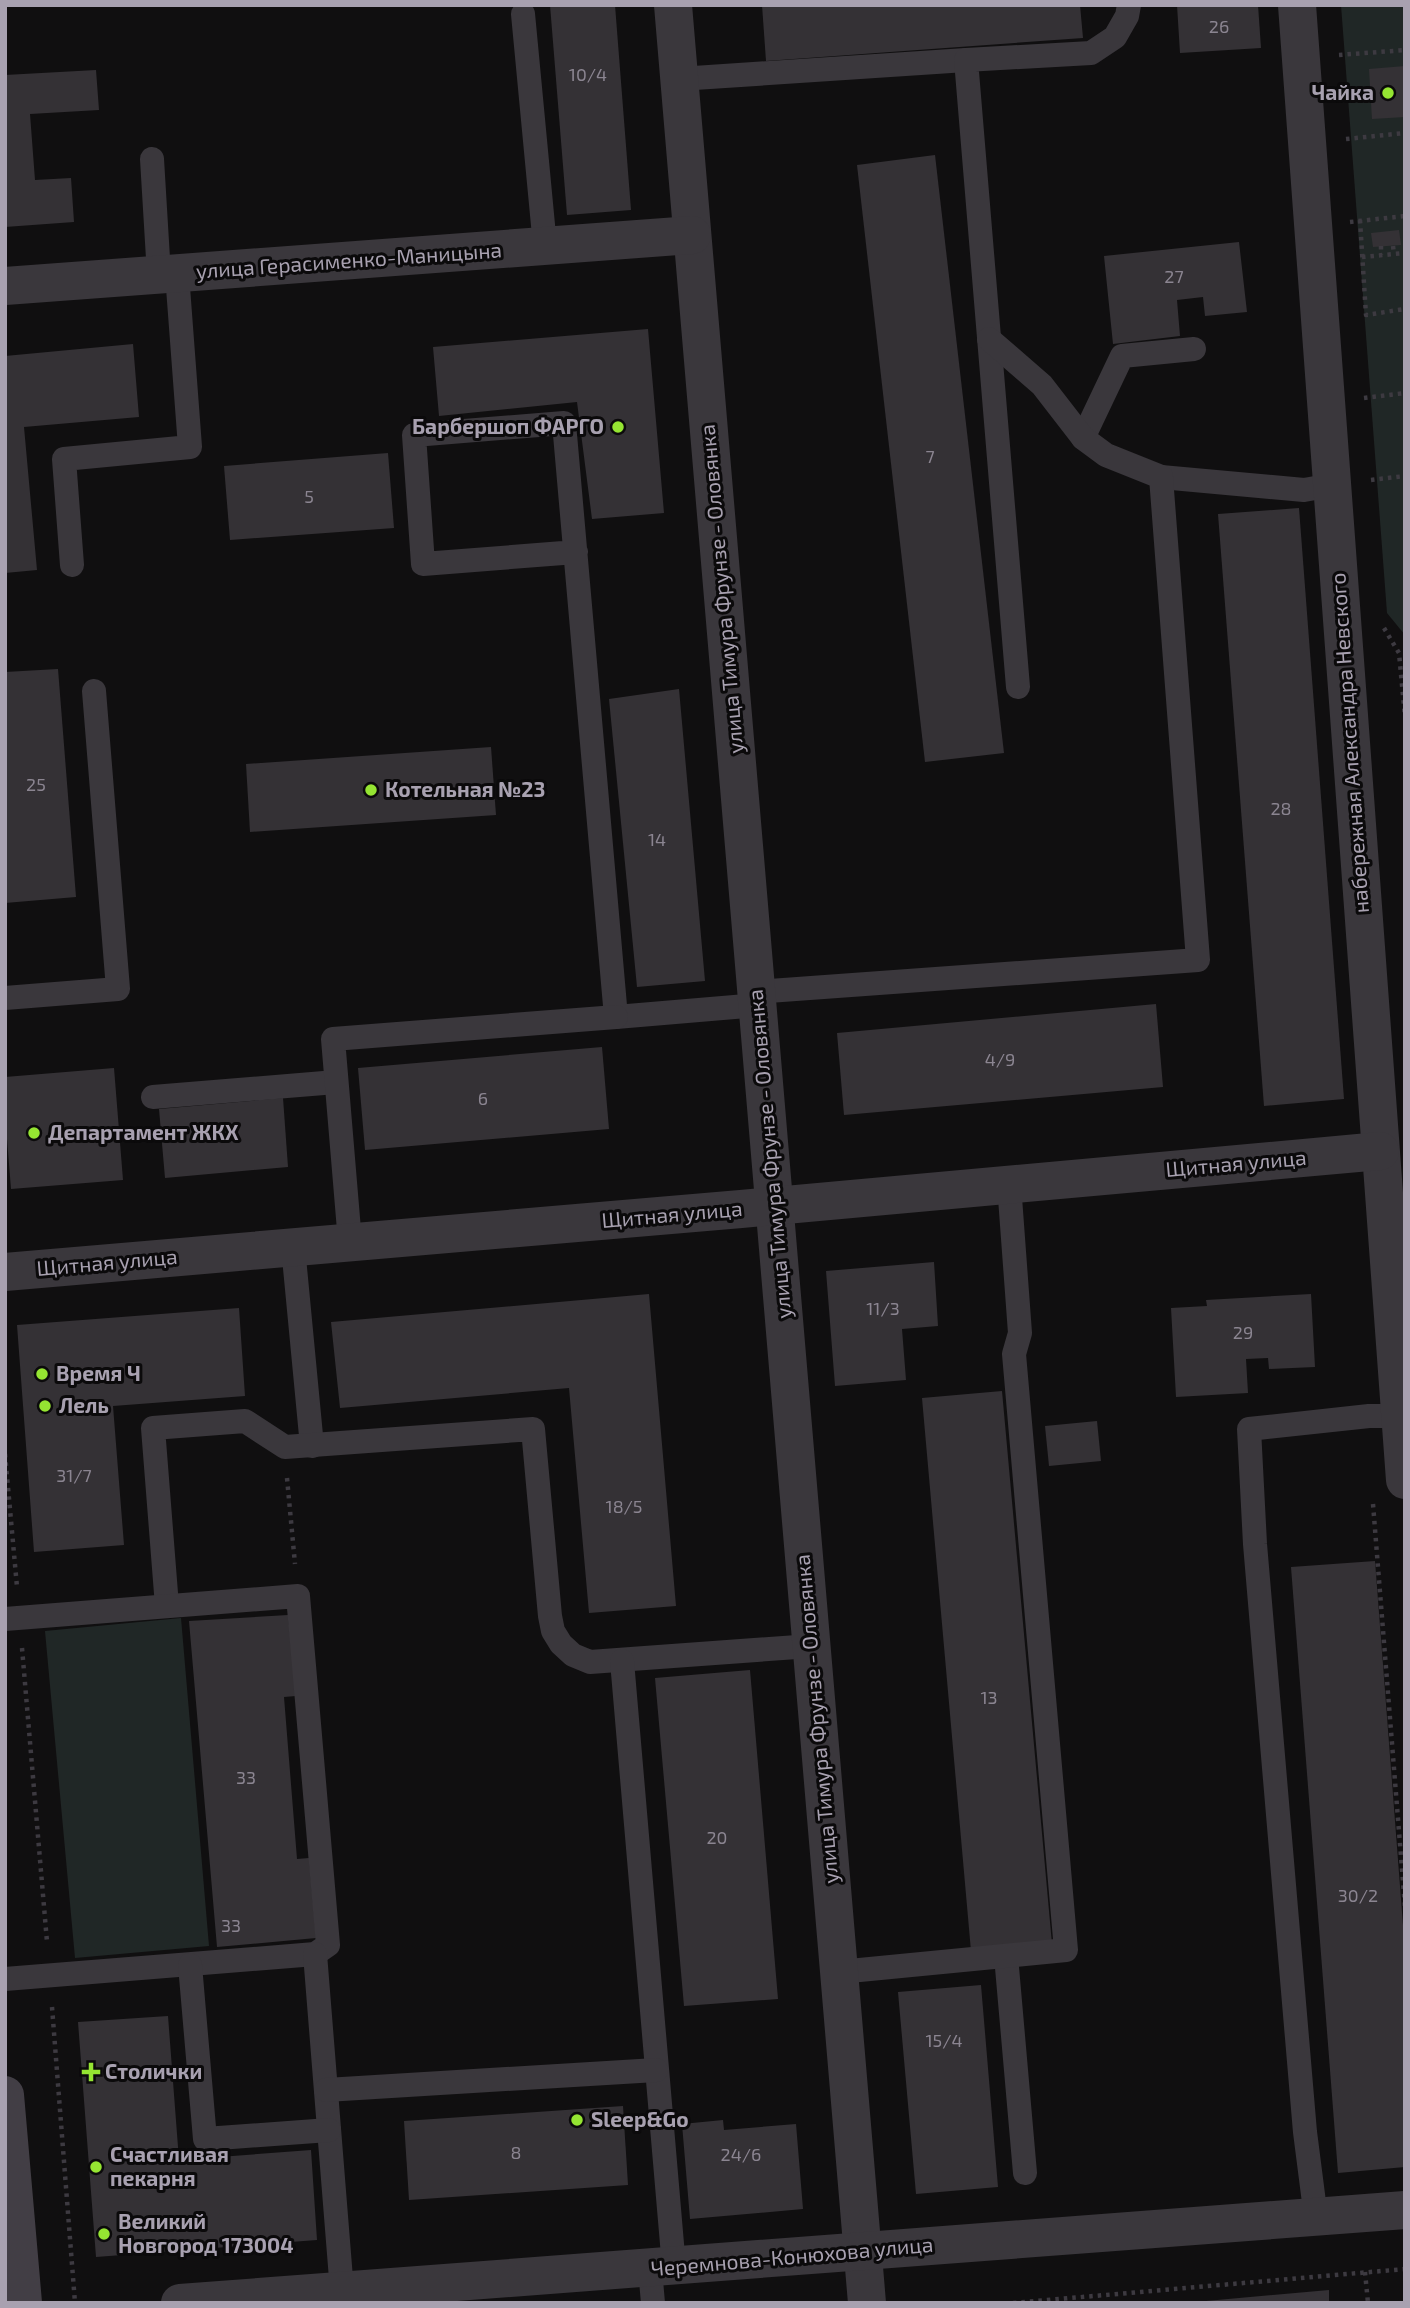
<svg xmlns="http://www.w3.org/2000/svg" width="1410" height="2308" font-family="'Exo 2',sans-serif">
  <rect width="100%" height="100%" fill="#100f10"/>
  <!-- green -->
  <g fill="#202726">
    <path d="M1341 5H1405V635L1387 613Z"/>
    <path d="M181 1618 209 1946 75 1958 45 1631Z"/>
  </g>
  <!-- building -->
  <g fill="#343135">
    <path d="M550 5H615L631 210 567 215Z"/>
    <path d="M762 5H1080L1083 38 766 61Z"/>
    <path d="M1177 5H1258L1261 48 1180 53Z"/>
    <path d="M1405 66V117L1372 119 1369 69Z"/>
    <path d="M96 70 99 110 30 114 35 180 71 178 74 222 5 227V75Z"/>
    <path d="M935 155 1004 753 925 762 857 165Z"/>
    <path d="M1399 230 1401 245 1373 247 1371 233Z"/>
    <path d="M1239 242 1247 312 1205 316 1203 297 1177 300 1180 336 1113 344 1104 256Z"/>
    <path d="M648 329 664 513 592 519 577 402 439 416 433 347Z"/>
    <path d="M133 344 139 417 24 427 37 570 5 573V356Z"/>
    <path d="M388 453 394 528 230 540 224 466Z"/>
    <path d="M1299 508 1344 1099 1264 1106 1218 514Z"/>
    <path d="M58 669 76 897 5 903V672Z"/>
    <path d="M679 689 705 981 637 987 609 699Z"/>
    <path d="M491 747 496 815 250 832 246 764Z"/>
    <path d="M1156 1004 1163 1087 844 1115 837 1033Z"/>
    <path d="M602 1047 609 1129 365 1150 358 1068Z"/>
    <path d="M114 1068 123 1180 11 1189 5 1114V1077Z"/>
    <path d="M283 1098 288 1167 165 1178 159 1109Z"/>
    <path d="M934 1262 938 1326 902 1329 906 1380 835 1386 826 1271Z"/>
    <path d="M649 1294 676 1606 589 1613 569 1388 340 1408 331 1322Z"/>
    <path d="M1311 1294 1315 1367 1269 1369 1268 1358 1246 1359 1248 1393 1176 1397 1171 1308 1207 1306 1206 1300Z"/>
    <path d="M239 1308 245 1396 113 1406 124 1545 34 1552 17 1325Z"/>
    <path d="M1002 1391 1052 1944 971 1951 922 1398Z"/>
    <path d="M1097 1421 1101 1461 1049 1466 1045 1426Z"/>
    <path d="M1375 1561 1405 1951V2167L1338 2173 1291 1567Z"/>
    <path d="M288 1615 296 1696 284 1697 297 1859 309 1858 316 1938 217 1947 189 1621Z"/>
    <path d="M750 1670 778 1999 684 2006 655 1678Z"/>
    <path d="M981 1985 998 2187 916 2194 898 1992Z"/>
    <path d="M168 2016 179 2160 311 2150 317 2240 96 2257 78 2022Z"/>
    <path d="M623 2106 628 2185 409 2200 404 2121Z"/>
    <path d="M723 2120 724 2130 796 2124 803 2209 690 2219 682 2124Z"/>
    <path d="M1329 2290V2303H1206V2301Z"/>
  </g>
  <g fill="none" stroke-linecap="round" stroke-linejoin="round">
    <!-- path -->
    <g stroke="#3d3a41" stroke-width="4.5" stroke-dasharray="3.5 5" stroke-linecap="butt">
      <path d="M1339 55 1405 50"/>
      <path d="M1346 139 1405 133"/>
      <path d="M1360 220 1366 315 1405 309"/>
      <path d="M1350 222 1405 216"/>
      <path d="M1381 246V255"/>
      <path d="M1393 246 1394 254"/>
      <path d="M1362 257 1405 253"/>
      <path d="M1364 398 1405 393"/>
      <path d="M1371 480 1405 476"/>
      <path d="M1384 628 1399 653 1405 717"/>
      <path d="M5 1454 17 1587"/>
      <path d="M287 1478 295 1564"/>
      <path d="M1373 1504 1405 1907"/>
      <path d="M22 1648 47 1942"/>
      <path d="M52 2007 75 2303"/>
      <path d="M1365 2272 1368 2303"/>
      <path d="M1013 2303 1405 2269"/>
    </g>
    <!-- service -->
    <g stroke="#3a373c" stroke-width="24">
      <path d="M523 14 545 246"/>
      <path d="M679 79 966 60"/>
      <path d="M152 159 159 275"/>
      <path d="M1083 438 1122 356 1194 349"/>
      <path d="M1161 477 1304 490 1332 485"/>
      <path d="M576 552 423 564 414 435 564 423 616 1017 758 1005"/>
      <path d="M72 565 64 459 190 447 177 274"/>
      <path d="M1018 687 966 60 1091 53 1115 37 1127 16 1129 5"/>
      <path d="M756 992 1198 960 1161 477 1106 455 1083 438 1042 385 989 339"/>
      <path d="M5 998 118 989 94 691"/>
      <path d="M153 1097 336 1082"/>
      <path d="M350 1242 333 1039 616 1017"/>
      <path d="M293 1247 312 1446"/>
      <path d="M167 1606 153 1428 245 1421 285 1447 533 1429 550 1616 553 1631 561 1644 573 1655 590 1662 811 1646"/>
      <path d="M5 1619 298 1596 328 1945 315 1954 5 1979"/>
      <path d="M622 1661 674 2267"/>
      <path d="M315 1954 342 2291"/>
      <path d="M1006 1956 1025 2173"/>
      <path d="M190 1965 205 2139 329 2130"/>
      <path d="M839 1972 1066 1950 1014 1354 1020 1333 1009 1184"/>
      <path d="M326 2090 656 2070"/>
      <path d="M1316 2218 1305 2132 1255 1544 1249 1429 1369 1416H1400"/>
      <path d="M650 2269 653 2303"/>
    </g>
    <!-- minor -->
    <g stroke="#3a373c" stroke-width="38">
      <path d="M673 5 867 2303"/>
      <path d="M1297 5 1405 1480"/>
      <path d="M5 286 692 235"/>
      <path d="M5 1272 741 1209 1380 1151"/>
      <path d="M180 2303 1405 2210"/>
    </g>
    <!-- secondary -->
    <path stroke="#423e45" stroke-width="38" d="M5 2095 23 2303"/>
  </g>
  <!-- markers -->
  <g fill="#95e532" stroke="#0b0a0b" stroke-width="2.5">
    <circle cx="1388" cy="93" r="7"/>
    <circle cx="618" cy="427" r="7"/>
    <circle cx="371" cy="790" r="7"/>
    <circle cx="34" cy="1133" r="7"/>
    <circle cx="42" cy="1374" r="7"/>
    <circle cx="45" cy="1406" r="7"/>
    <path d="M87.5 2061.5h7v7h7v7h-7v7h-7v-7h-7v-7h7z"/>
    <circle cx="577" cy="2120" r="7"/>
    <circle cx="96" cy="2167" r="7"/>
    <circle cx="104" cy="2234" r="7"/>
  </g>
  <g text-anchor="middle" stroke-width="6" stroke-linejoin="round" paint-order="stroke">
    <!-- number labels -->
    <g font-size="18" fill="#8b8591">
      <text x="1219" y="33">26</text>
      <text x="588" y="81">10/4</text>
      <text x="1174" y="283">27</text>
      <text x="930" y="463">7</text>
      <text x="309" y="503">5</text>
      <text x="36" y="791">25</text>
      <text x="1281" y="815">28</text>
      <text x="657" y="846">14</text>
      <text x="1000" y="1066">4/9</text>
      <text x="483" y="1105">6</text>
      <text x="883" y="1315">11/3</text>
      <text x="1243" y="1339">29</text>
      <text x="74" y="1482">31/7</text>
      <text x="624" y="1513">18/5</text>
      <text x="989" y="1704">13</text>
      <text x="246" y="1784">33</text>
      <text x="717" y="1844">20</text>
      <text x="1358" y="1902">30/2</text>
      <text x="231" y="1932">33</text>
      <text x="944" y="2047">15/4</text>
      <text x="516" y="2159">8</text>
      <text x="741" y="2161">24/6</text>
    </g>
    <!-- poi labels -->
    <g font-size="21" font-weight="bold" fill="#a8a1b0" stroke="#0b0a0b" text-anchor="start">
      <text x="1374" y="100" text-anchor="end">Чайка</text>
      <text x="604" y="434" text-anchor="end">Барбершоп ФАРГО</text>
      <text x="385" y="797">Котельная №23</text>
      <text x="48" y="1140">Департамент ЖКХ</text>
      <text x="56" y="1381">Время Ч</text>
      <text x="59" y="1413">Лель</text>
      <text x="105" y="2079">Столички</text>
      <text x="591" y="2127">Sleep&amp;Go</text>
      <text x="110" y="2162">Счастливая<tspan x="110" dy="24">пекарня</tspan></text>
      <text x="118" y="2229">Великий<tspan x="118" dy="24">Новгород 173004</tspan></text>
    </g>
    <!-- street labels -->
    <g font-size="21" fill="#a8a1b0" stroke="#0b0a0b">
      <text transform="translate(349 261) rotate(-4)" y="7">улица Герасименко-Маницына</text>
      <text transform="translate(722 589) rotate(-95)" y="7">улица Тимура Фрунзе - Оловянка</text>
      <text transform="translate(1350 743) rotate(-94)" y="7">набережная Александра Невского</text>
      <text transform="translate(770 1154) rotate(-95)" y="7">улица Тимура Фрунзе - Оловянка</text>
      <text transform="translate(1236 1164) rotate(-5)" y="7">Щитная улица</text>
      <text transform="translate(672 1215) rotate(-5)" y="7">Щитная улица</text>
      <text transform="translate(107 1263) rotate(-5)" y="7">Щитная улица</text>
      <text transform="translate(817 1719) rotate(-95)" y="7">улица Тимура Фрунзе - Оловянка</text>
      <text transform="translate(792 2257) rotate(-5)" y="7">Черемнова-Конюхова улица</text>
    </g>
  </g>
  <!-- border -->
  <rect width="1410" height="2308" fill="none" stroke="#a8a1b0" stroke-width="14"/>
</svg>
